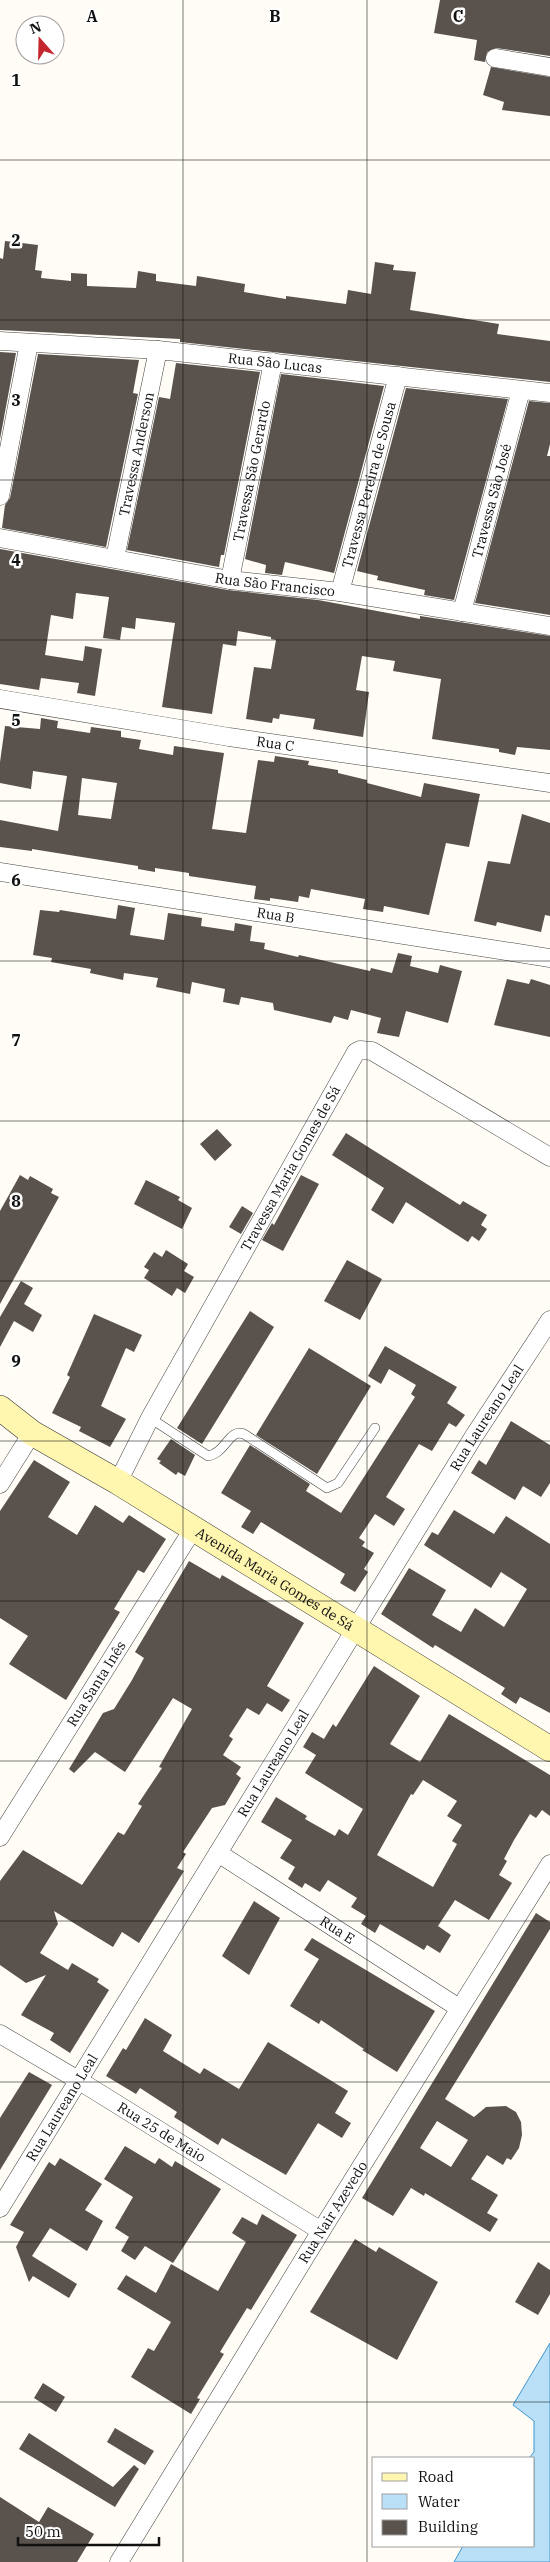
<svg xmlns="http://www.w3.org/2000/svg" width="550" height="2562" font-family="'IBM Plex Serif',serif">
  <rect width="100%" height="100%" fill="#fffdf5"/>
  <!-- water -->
  <path fill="#b9e0f7" stroke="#3f96cf" d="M550 2343V2562H454L463 2546H534V2458H529L534 2452V2421L513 2405Z"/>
  <!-- building -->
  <g fill="#5a524d" fill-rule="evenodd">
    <path d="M440 0H550V56L496 48 487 52 485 62 474 60 477 40 434 33Z"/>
    <path d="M491 67 550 77V116L502 110 504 102 483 95Z"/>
    <path d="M5 241 38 245 35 270 42 271 41 278 71 281V273L87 274V286L136 288 138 271 156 274V281L196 286 197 276 245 284 244 292 286 299V296L346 304 348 290 371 294 375 262 394 265 393 270 416 272 410 310 499 324 497 334 550 341V382L180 342V339L0 330V258L3 259Z"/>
    <path d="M0 352 16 353 0 439Z"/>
    <path d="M38 354 139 360 133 393 138 394 106 547 2 528 5 505 10 498Z"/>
    <path d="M176 363 260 372 224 555H221L219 567 127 550 159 397 170 399Z"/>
    <path d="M281 374 384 386 334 573 285 562 282 575 265 573 266 565 245 559Z"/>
    <path d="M406 388 508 399 454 600 424 595 425 590 377 580 378 576 357 571Z"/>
    <path d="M529 401 550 403V444L547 456H550V615L475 603Z"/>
    <path d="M0 549 228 590 318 600 420 619V616L550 636V750L517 747 515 755 499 752V749L432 739 441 679 393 671 395 661 362 656 356 690 369 692 363 737 313 729 315 719 280 714 279 719 273 718 272 723 246 719 254 667 271 669 276 640 271 639V637L238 631 236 646 223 644 212 714 162 707 175 623 136 618 135 629 122 627 120 640 103 638 109 597 76 593 73 619 51 615 45 655 83 661 85 646 102 649 95 696 77 693 79 683 41 678 39 690 0 684Z"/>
    <path d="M41 718 58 721 57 728 90 733 91 727 121 731V737L141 740 139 749 173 755 174 746 224 753 212 829 246 833 258 760 274 762 275 756 309 761 308 765 338 770V773L367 780V783L421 797 424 783 480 794 469 847 446 843 429 915 384 906 383 912 363 909 365 899 311 889 309 898 299 896 298 902 270 898V901L254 899 256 886 189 876V873L155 868V872L138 869V866L32 849V851L0 847V820L58 831 67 776 33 771 31 789 0 783V762L5 726 40 729ZM82 778 117 783 111 819 78 815Z"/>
    <path d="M522 814 550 823V916L545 915 541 932 497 922 496 926 474 921 488 861 510 864Z"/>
    <path d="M118 905 135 908 130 935 164 940 168 913 202 918 201 926 234 931 235 923 252 926 250 941 265 943 264 949 298 957 299 955 370 971 371 968 392 973 398 953 412 956 410 966 438 973 440 965 462 971 448 1023 406 1011 399 1037 377 1033 381 1018 351 1010 348 1020 334 1016 331 1023 274 1010 273 1003 241 997 239 1005 223 1002 225 989 192 982 190 994 156 987 158 978 124 973 123 980 90 973 91 969 51 962 52 958 33 955 40 910 59 912 60 910 116 919Z"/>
    <path d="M507 979 529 984 531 979 550 985V1037L494 1025Z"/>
    <path d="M217 1129 232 1145 215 1161 200 1144Z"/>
    <path d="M346 1133 460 1205 463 1201 487 1215 481 1225 487 1229 479 1241 472 1236 468 1242 406 1202 393 1224 371 1210 384 1188 332 1155Z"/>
    <path d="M20 1175 28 1180 30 1176 53 1189 51 1193 59 1197 0 1304V1211Z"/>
    <path d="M301 1175 319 1184 283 1251 262 1240 272 1223 274 1225Z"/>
    <path d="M146 1180 180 1197 178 1200 192 1208 182 1229 134 1204Z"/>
    <path d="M242 1206 253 1213 241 1234 229 1227Z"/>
    <path d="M166 1250 188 1264 184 1271 194 1277 185 1293 177 1288 172 1296 144 1278 149 1270 144 1267 154 1252 162 1257Z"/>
    <path d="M347 1260 382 1279 360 1320 324 1301Z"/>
    <path d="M21 1281 33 1288 24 1304 42 1315 33 1332 14 1321 0 1347V1317Z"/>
    <path d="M250 1311 274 1327 202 1444 177 1428Z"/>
    <path d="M94 1314 142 1335 134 1352 126 1348 101 1406 126 1419 110 1447 79 1431 81 1427 52 1413 70 1377 67 1375Z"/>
    <path d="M385 1346 457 1387 447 1403 465 1415 456 1427 449 1423 432 1451 419 1444 386 1497 405 1509 394 1526 375 1514 359 1538 365 1542 362 1546 374 1553 364 1569 368 1572 355 1592 340 1583 345 1574 261 1522 253 1534 241 1527 251 1511 221 1493 250 1445 310 1484 306 1491 341 1513 415 1397 411 1394 416 1385 389 1369 381 1384 368 1376Z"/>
    <path d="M309 1348 371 1386 317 1474 256 1435Z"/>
    <path d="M511 1421 550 1445V1483L541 1497 523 1486 515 1500 471 1473 479 1460 486 1465Z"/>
    <path d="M171 1439 195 1455 185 1476 178 1472 176 1475 159 1463 161 1461 157 1459Z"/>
    <path d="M34 1460 70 1482 48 1517 77 1535 95 1505 123 1523 129 1515 166 1539 144 1573 138 1570 114 1609 120 1612 66 1700 9 1664 28 1636 0 1618V1511Z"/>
    <path d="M454 1510 494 1534 506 1516 550 1544V1713L520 1697 516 1704 501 1694 505 1688 435 1645 433 1648 381 1614 409 1568 446 1590 432 1615 461 1632 475 1608 504 1627 527 1589 501 1572 491 1588 424 1545 432 1532 438 1535Z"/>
    <path d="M189 1561 220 1579 222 1575 304 1623 267 1686 290 1700 282 1712 267 1703 259 1715 247 1708 229 1736 233 1739 223 1755 241 1767 236 1774 241 1778 225 1805 212 1808 183 1852 186 1854 177 1868 184 1871 139 1943 122 1932 113 1947 54 1911 58 1924 40 1953 68 1970 72 1963 99 1979 97 1982 109 1990 70 2053 50 2040 54 2033 21 2015 46 1975 26 1983 0 1965V1881L23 1850 82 1885 118 1832 124 1835 142 1806 138 1804 162 1768 159 1767 192 1709 173 1698 125 1772 95 1752 74 1773 69 1769 103 1713 114 1709 132 1680 144 1658 135 1652Z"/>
    <path d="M374 1666 420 1696 390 1744 420 1762 449 1714 550 1775V1816L542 1810 536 1818 530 1814 514 1840 504 1859 507 1861 499 1875 512 1883 489 1920 455 1900 438 1926 451 1935 440 1953 427 1945 424 1950 380 1924 375 1933 361 1924 366 1916 351 1907 357 1898 328 1880 320 1892 305 1883 302 1888 288 1879 295 1867 280 1858 292 1840 261 1822 276 1797 307 1816 305 1819 335 1836 339 1829 348 1835 363 1809 305 1773 316 1755 303 1747 312 1732 324 1739 333 1724 336 1727ZM423 1780 457 1801 447 1816 462 1825 452 1841 457 1844 433 1887 377 1855 411 1794 413 1795Z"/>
    <path d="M254 1901 280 1918 249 1975 222 1956Z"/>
    <path d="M536 1913 550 1922V1929L445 2099 474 2117 486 2107 506 2106 516 2112 521 2122 522 2135 519 2148 511 2160 507 2158 503 2165 487 2155 471 2179 498 2195 487 2213 498 2219 490 2232 425 2193 424 2196 411 2188 393 2216 362 2198ZM437 2121 468 2140 451 2167 420 2148Z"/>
    <path d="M312 1938 435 2011 397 2072 362 2050 364 2049 321 2020 319 2024 290 2006 319 1959 304 1950Z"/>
    <path d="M145 2018 172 2035 163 2051 200 2074 204 2068 239 2089 268 2042 348 2091 335 2113 351 2123 342 2138 318 2123 286 2175 222 2138 218 2145 174 2117 177 2112 140 2088 136 2094 106 2076 123 2048 126 2050Z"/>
    <path d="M29 2072 52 2085 0 2170V2118Z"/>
    <path d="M125 2146 155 2164 159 2158 172 2167 175 2161 221 2189 173 2263 145 2246 135 2260 121 2251 129 2237 115 2228 133 2197 104 2179Z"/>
    <path d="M60 2158 102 2184 85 2210 103 2221 87 2251 50 2228 32 2256 77 2284 69 2298 33 2276 29 2282 16 2247 24 2232 10 2225 49 2162 55 2166Z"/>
    <path d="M262 2214 297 2235 251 2310 247 2308 220 2352 224 2354 197 2398 200 2399 191 2414 131 2377 148 2348 154 2351 171 2322 117 2289 126 2275 156 2293 171 2264 218 2291 246 2242 232 2233 242 2217 257 2225Z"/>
    <path d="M355 2239 376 2252 379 2247 438 2282 397 2360 310 2312Z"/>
    <path d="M538 2262 550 2270V2294L538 2315 515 2302Z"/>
    <path d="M43 2383 65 2397 56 2412 34 2398Z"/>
    <path d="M115 2428 154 2451 145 2465 107 2442Z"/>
    <path d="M29 2433 113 2487 134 2465 139 2469 115 2507 19 2449Z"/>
    <path d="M0 2497 39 2522 48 2507 94 2534 77 2562H0Z"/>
  </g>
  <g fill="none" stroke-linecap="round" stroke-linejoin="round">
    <!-- lane casing -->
    <g stroke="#444" stroke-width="10">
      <path id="lane" d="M150 1418 208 1456C226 1453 229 1428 244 1434L327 1488 338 1483 375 1428"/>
    </g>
    <!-- street casing -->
    <g stroke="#444" stroke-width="19">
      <g id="street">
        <path d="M495 58 550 67"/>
        <path id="s1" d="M0 341 158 350 550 393"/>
        <path d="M0 496 29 343"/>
        <path id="s2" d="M0 538 230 580 340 592 550 626"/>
        <path id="s3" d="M115 558 158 350"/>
        <path id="s4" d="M230 580 273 362"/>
        <path id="s5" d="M340 592 398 376"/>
        <path id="s6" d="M462 612 521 390"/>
        <path id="s7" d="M0 699 229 737 550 783"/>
        <path id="s8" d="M0 872 550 958"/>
        <path id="s9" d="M118 1482 150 1418 356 1052 360 1050 372 1051 550 1157"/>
        <path d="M0 1484 32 1433"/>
        <path id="s10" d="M0 1837 193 1529"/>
        <path id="s11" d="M218 1853 459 2008"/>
        <path id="s12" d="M0 2034 78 2080 321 2231"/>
        <path id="s13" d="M0 2208 474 1436 550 1320"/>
        <path id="s14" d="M119 2562 321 2231 550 1864"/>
      </g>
    </g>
    <!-- secondary casing -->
    <g stroke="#333" stroke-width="26">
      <g id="secondary">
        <path id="s15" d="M0 1408 32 1433 118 1482 550 1749"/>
      </g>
    </g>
    <!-- lane -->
    <use href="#lane" stroke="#fff" stroke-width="9"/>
    <!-- street -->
    <use href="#street" stroke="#fff" stroke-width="18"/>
    <!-- secondary -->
    <use href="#secondary" stroke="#fff6b0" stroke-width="25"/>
  </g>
  <!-- grid -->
  <path fill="none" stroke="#111" stroke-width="1" stroke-opacity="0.55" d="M183 0V2562M367 0V2562M0 160H550M0 320H550M0 480H550M0 640H550M0 801H550M0 961H550M0 1121H550M0 1281H550M0 1441H550M0 1601H550M0 1761H550M0 1921H550M0 2082H550M0 2242H550M0 2402H550"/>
  <g text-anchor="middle" stroke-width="5" stroke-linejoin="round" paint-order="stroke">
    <!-- street labels -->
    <g font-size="14" fill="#111" stroke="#fff">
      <text dy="5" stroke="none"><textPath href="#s1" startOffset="276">Rua São Lucas</textPath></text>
      <text dy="5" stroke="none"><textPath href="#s3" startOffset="106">Travessa Anderson</textPath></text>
      <text dy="5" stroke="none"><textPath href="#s4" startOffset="111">Travessa São Gerardo</textPath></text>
      <text dy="5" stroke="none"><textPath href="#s5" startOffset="111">Travessa Pereira de Sousa</textPath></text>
      <text dy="5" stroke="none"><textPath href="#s6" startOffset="115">Travessa São José</textPath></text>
      <text dy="5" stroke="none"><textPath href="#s2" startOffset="279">Rua São Francisco</textPath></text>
      <text dy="5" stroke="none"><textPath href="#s7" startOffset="279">Rua C</textPath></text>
      <text dy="5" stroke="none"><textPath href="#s8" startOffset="279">Rua B</textPath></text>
      <text dy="5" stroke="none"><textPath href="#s9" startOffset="358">Travessa Maria Gomes de Sá</textPath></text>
      <text dy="5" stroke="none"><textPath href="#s13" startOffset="928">Rua Laureano Leal</textPath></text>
      <text dy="5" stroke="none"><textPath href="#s15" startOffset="324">Avenida Maria Gomes de Sá</textPath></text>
      <text dy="5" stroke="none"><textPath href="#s10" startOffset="181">Rua Santa Inês</textPath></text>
      <text dy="5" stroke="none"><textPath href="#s13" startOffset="522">Rua Laureano Leal</textPath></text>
      <text dy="5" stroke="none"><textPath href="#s11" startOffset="142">Rua E</textPath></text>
      <text dy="5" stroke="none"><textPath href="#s13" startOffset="118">Rua Laureano Leal</textPath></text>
      <text dy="5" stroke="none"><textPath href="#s12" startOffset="189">Rua 25 de Maio</textPath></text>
      <text dy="5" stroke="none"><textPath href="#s14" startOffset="410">Rua Nair Azevedo</textPath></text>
    </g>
  </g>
  <g font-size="16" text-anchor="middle" font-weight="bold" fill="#111" stroke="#fff" stroke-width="5" stroke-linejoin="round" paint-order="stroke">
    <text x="92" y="22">A</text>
    <text x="275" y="22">B</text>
    <text x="458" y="22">C</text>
    <text x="16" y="86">1</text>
    <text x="16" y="246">2</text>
    <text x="16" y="406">3</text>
    <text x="16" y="566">4</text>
    <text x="16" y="726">5</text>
    <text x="16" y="886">6</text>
    <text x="16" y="1046">7</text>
    <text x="16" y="1207">8</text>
    <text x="16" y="1367">9</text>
  </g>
  <!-- legend -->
  <rect x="372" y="2457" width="162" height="90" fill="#ffffff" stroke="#a0a0a0"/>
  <rect x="382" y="2473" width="25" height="8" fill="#fff6b0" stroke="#a0a0a0"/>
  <text x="418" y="2482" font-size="15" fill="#111111">Road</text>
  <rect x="382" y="2494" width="25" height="15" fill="#b9e0f7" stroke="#a0a0a0"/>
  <text x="418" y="2507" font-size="15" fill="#111111">Water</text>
  <rect x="382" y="2520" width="25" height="15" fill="#5a524d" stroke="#a0a0a0"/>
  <text x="418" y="2532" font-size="15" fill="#111111">Building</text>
  <!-- north arrow -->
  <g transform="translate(40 40) rotate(340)"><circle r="24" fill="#ffffff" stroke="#a0a0a0"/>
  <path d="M0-4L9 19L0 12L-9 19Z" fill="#c4262e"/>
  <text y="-8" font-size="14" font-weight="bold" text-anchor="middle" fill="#111111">N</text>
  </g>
  <!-- scale -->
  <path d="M18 2537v8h141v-8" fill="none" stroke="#111111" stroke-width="2.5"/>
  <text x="25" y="2537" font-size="15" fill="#111111" stroke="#ffffff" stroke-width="4" paint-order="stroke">50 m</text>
</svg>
